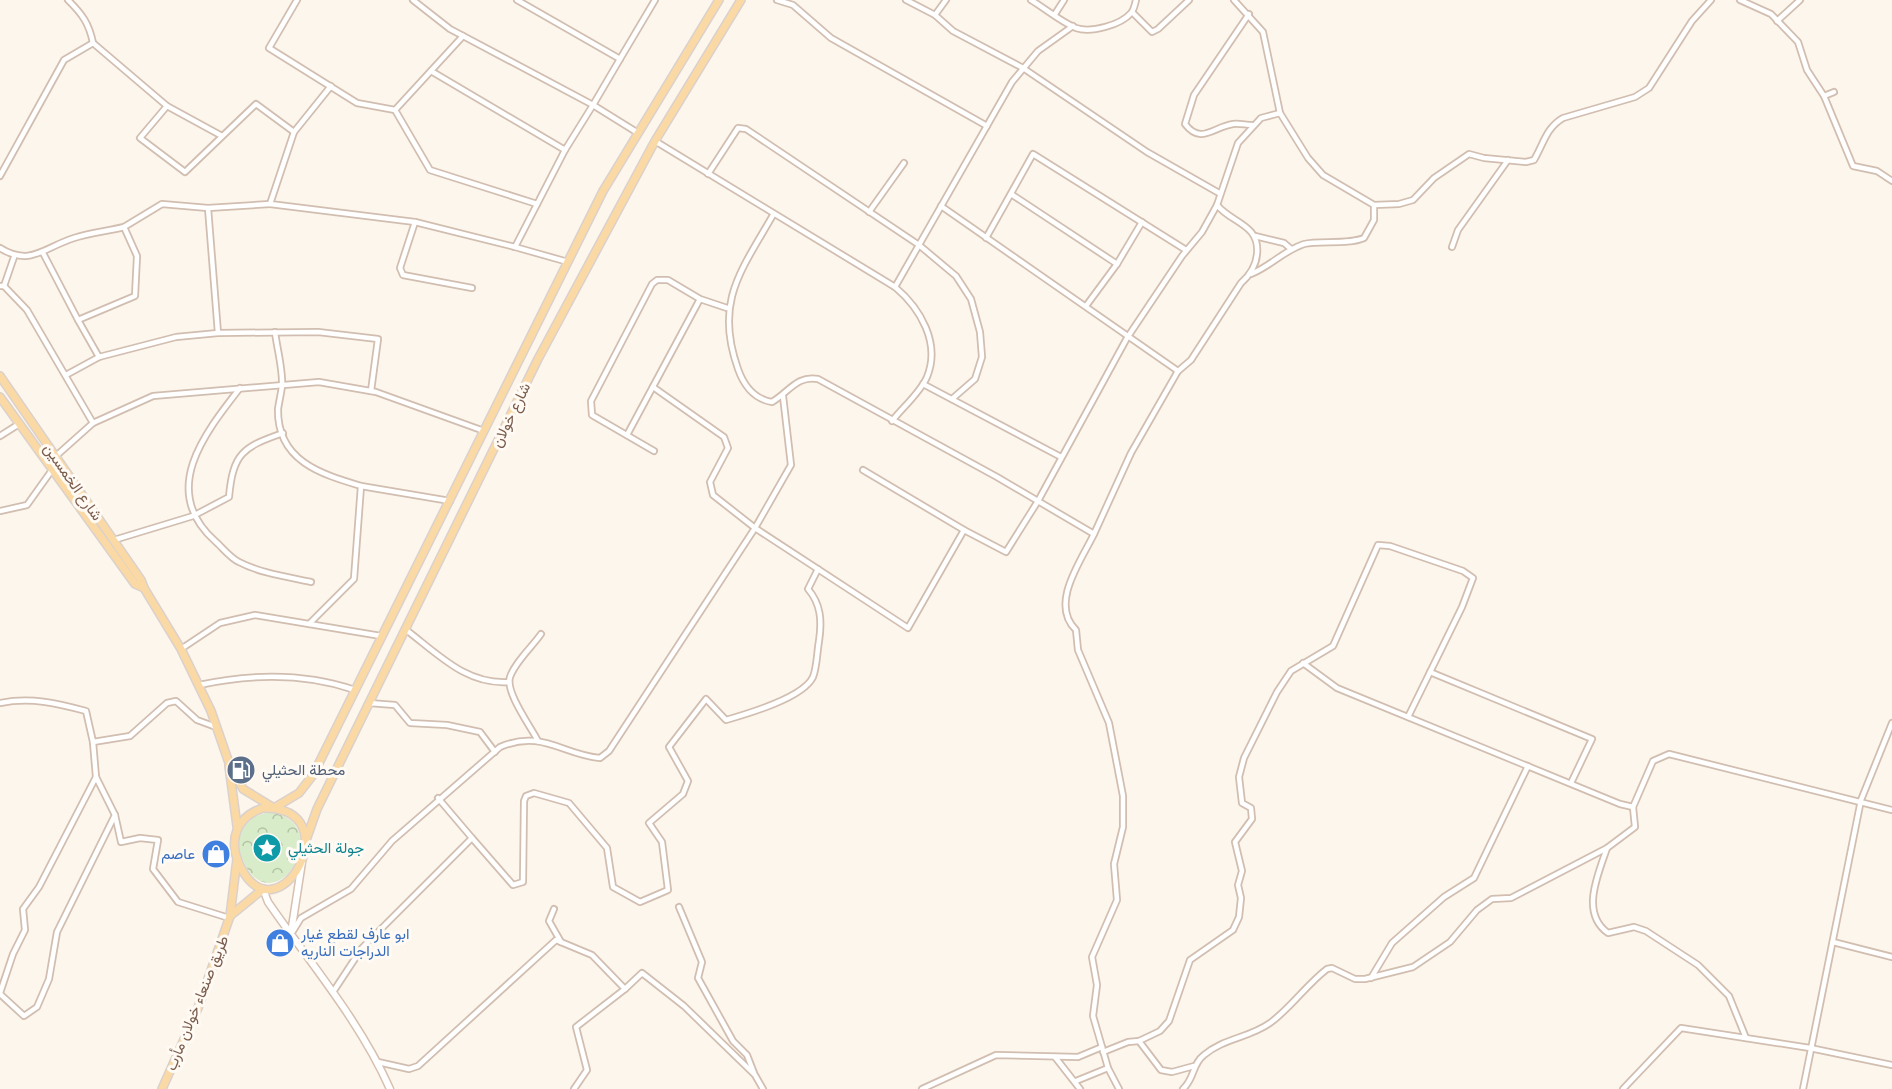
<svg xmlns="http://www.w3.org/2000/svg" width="1892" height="1089" font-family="'Noto Sans',Vazirmatn,sans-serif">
  <defs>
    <pattern id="forest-crowns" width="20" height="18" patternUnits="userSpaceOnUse" patternTransform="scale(1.5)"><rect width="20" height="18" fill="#d8ecc9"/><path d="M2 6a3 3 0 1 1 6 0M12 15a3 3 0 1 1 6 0" fill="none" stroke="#b4c2a5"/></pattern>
  </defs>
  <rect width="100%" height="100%" fill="#fdf6ec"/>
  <!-- forest -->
  <path fill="url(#forest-crowns)" d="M271 812C340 825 271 930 242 858 233 835 246 815 271 812Z"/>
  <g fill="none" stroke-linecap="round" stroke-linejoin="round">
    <!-- street casing -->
    <g stroke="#d1beb0" stroke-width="8">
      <g id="street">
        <path d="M68 0C82 14 89 23 93 43"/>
        <path d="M297 0 269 48 357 103 395 110 463 36"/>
        <path d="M413 0 450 29 593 105 565 150 431 71"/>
        <path d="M517 0 620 59 593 105 638 133"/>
        <path d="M777 0 793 5 831 38 987 126"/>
        <path d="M906 0 935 15 953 31 1023 68 1147 152 1219 193"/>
        <path d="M1031 0C1046 9 1061 22 1076 28 1091 33 1121 25 1131 13 1134 10 1135 4 1136 0"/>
        <path d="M1234 0 1263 32 1280 113 1308 158 1323 175 1374 205 1399 204 1413 200 1434 178 1469 154 1484 158 1526 162 1534 160C1544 143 1546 128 1563 118L1635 97 1649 88 1692 21 1711 0"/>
        <path d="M1740 0 1771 14 1798 42 1807 70 1824 96 1853 166 1877 171 1892 181"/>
        <path d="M1132 12 1152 32 1158 29 1189 0"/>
        <path d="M1055 14 1064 0"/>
        <path d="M1249 14 1194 95 1185 124C1201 145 1213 127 1233 124 1239 123 1246 125 1252 125"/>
        <path d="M935 15 946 0"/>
        <path d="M1777 21 1800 0"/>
        <path d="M620 59 655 0"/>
        <path d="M331 86 294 132 270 204 415 222 515 247"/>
        <path d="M1824 96 1834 92"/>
        <path d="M395 110 430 170 537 204"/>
        <path d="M222 136 167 106 140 138 185 172 256 104 294 132"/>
        <path d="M655 141 895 287C920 308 941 343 927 377 920 393 903 407 892 421"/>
        <path d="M565 150 515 247 568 262"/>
        <path d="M708 174 738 128 746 129 919 245 956 276 971 299 980 332 982 357 975 379 952 399"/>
        <path d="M0 176 64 60 93 43 167 106"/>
        <path d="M1011 194 1117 264 1086 306"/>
        <path d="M1217 205 1238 143 1261 118 1280 113"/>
        <path d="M208 208 218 333"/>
        <path d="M869 212 904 163"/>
        <path d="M773 215C741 271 714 302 738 369 744 386 754 399 772 402 789 392 797 375 818 379L997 477 1094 534 1131 453 1178 371 941 206"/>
        <path d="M415 222 400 268 403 275 472 288"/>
        <path d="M124 227 162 204 208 208 270 204"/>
        <path d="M1255 236 1284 243 1291 249"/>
        <path d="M986 238 1033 154 1186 250"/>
        <path d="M1452 247 1458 230 1508 160"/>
        <path d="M0 248C30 267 45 247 74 238 90 233 108 231 124 227L137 256 135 296 78 320 43 253"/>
        <path d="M1117 264 1142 222"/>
        <path d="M1251 274C1271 266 1283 251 1304 244 1319 240 1348 245 1364 238L1374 220V205"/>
        <path d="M0 286H4L27 310 93 423"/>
        <path d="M4 286 14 257"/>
        <path d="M895 287 1012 82 1038 51 1073 26"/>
        <path d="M78 320 99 357"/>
        <path d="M275 332C277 349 283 369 282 386 281 394 279 402 278 409 277 461 321 474 361 486"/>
        <path d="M66 375 99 357 176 337 218 333 318 332 378 339 371 391"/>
        <path d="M923 384 1061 457"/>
        <path d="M653 387 724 437 728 448 710 482 713 495 755 528 908 628 964 530 863 470"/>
        <path d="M240 388C204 434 159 491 215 541 222 547 230 558 239 562 260 573 288 577 311 582"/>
        <path d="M627 435 700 299"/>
        <path d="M0 436 19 424"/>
        <path d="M654 451 592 415 591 401 652 284 657 280H668L700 299 727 308"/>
        <path d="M56 456 93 423 153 396 319 382 376 392 484 431"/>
        <path d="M0 511 27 505 52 470"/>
        <path d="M964 530 1006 552 1038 501 1127 338 1182 256 1202 232 1217 205C1231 223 1260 224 1257 254 1256 266 1250 275 1241 283L1191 360 1177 372"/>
        <path d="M1094 534C1081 561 1049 604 1076 630L1078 650 1109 723 1123 796V827L1114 864 1117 900 1092 957 1097 985 1093 1016 1102 1047"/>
        <path d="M114 540 193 516 229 497C233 453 243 447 283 433"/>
        <path d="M309 624 354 579 361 486 450 501"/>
        <path d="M405 629C438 654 466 685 509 682"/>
        <path d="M181 649 220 623 255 615 381 636"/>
        <path d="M1303 663 1337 688 1620 804 1633 807 1653 761 1669 754 1892 810"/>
        <path d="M1430 672 1592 739 1571 783"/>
        <path d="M199 685C250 674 305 673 355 690"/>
        <path d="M0 703C31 697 56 703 86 711L93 742 130 736 167 703 176 701 197 720 216 727"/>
        <path d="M369 703 395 705 410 723 447 725 480 732 495 752"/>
        <path d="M538 741C531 727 505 692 510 677 515 662 532 647 541 634"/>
        <path d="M115 815 121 842 140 838 158 840 153 869 178 902 229 918"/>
        <path d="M472 838 513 885 523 882 524 801 526 796 534 793 569 803 607 848 613 887 640 902 668 890 662 842 649 823 683 794 688 781 669 747 706 699 726 720C747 714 803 698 813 677 817 667 817 652 819 641 822 621 821 604 808 589L818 569"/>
        <path d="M1607 848C1598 875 1580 913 1608 933L1634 927 1646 931 1698 965 1729 996 1746 1038"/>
        <path d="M679 907 702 962 698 978 733 1041 747 1055 754 1073"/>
        <path d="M554 909 549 921 561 942"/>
        <path d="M293 931 301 918 351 889 392 841 500 747C542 729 563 755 600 758L609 751 755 528 791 465 783 396"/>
        <path d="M1833 942 1892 957"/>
        <path d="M1371 978 1392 943 1444 897 1474 878 1528 766"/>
        <path d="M625 989 642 973 684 1006 755 1075 763 1089"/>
        <path d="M333 992 362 948 472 838 438 798"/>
        <path d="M0 993 13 954 25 930 23 909 39 887 96 777"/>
        <path d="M0 994 24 1016 37 1007 49 979 57 932 115 815 96 777 93 742"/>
        <path d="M1139 1041 1161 1070 1172 1072 1194 1066"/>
        <path d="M1103 1052 1128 1042 1139 1041 1160 1031 1169 1021 1190 960 1233 930 1239 917 1241 898 1238 885 1242 871 1235 842 1252 819 1251 808 1242 803 1239 777 1244 758 1277 692 1291 671 1333 646 1378 545 1390 546 1463 571 1473 578 1462 607 1408 717"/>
        <path d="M1055 1057 1080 1089"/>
        <path d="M378 1062 409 1069 418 1066 556 940 592 955 625 989 576 1027 587 1070 574 1089"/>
        <path d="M1076 1081 1108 1068"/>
        <path d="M922 1089 996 1055 1078 1057 1102 1047 1108 1068 1119 1089"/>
        <path d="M1183 1089C1195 1078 1192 1064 1204 1055 1224 1038 1249 1038 1270 1023 1291 1008 1306 985 1327 969L1332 968 1355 979H1365L1413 967 1450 942 1477 910 1492 899 1511 898 1607 848 1635 827 1633 807"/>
        <path d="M1623 1089 1681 1028 1810 1048 1892 1065"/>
        <path d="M1803 1089 1861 800 1892 723"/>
      </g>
    </g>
    <!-- secondary casing -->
    <g stroke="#d6c0b0" stroke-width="9">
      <g id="secondary">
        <path d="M263 889 268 902C310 963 360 1021 390 1089"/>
        <path d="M291 933 302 862"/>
      </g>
    </g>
    <!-- primary casing -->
    <g stroke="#dad1cd" stroke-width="10">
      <g id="primary">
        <path d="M0 376 141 580 144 588 181 649 211 711 229 763 243 789 274 808"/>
        <path d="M0 397 135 584 144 588"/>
        <path d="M229 766 237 826"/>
        <path d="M263 808C353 807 278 943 240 866 228 840 236 817 263 808Z"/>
        <path d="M274 808 299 793 313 775 603 191 719 0"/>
        <path d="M305 843 317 809 538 359 655 141 741 0"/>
        <path d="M230 916 263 889"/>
        <path d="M162 1089 198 1008 230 916 237 859"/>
      </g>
    </g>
    <!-- street -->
    <use href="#street" stroke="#fff" stroke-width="4.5"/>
    <!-- secondary -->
    <use href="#secondary" stroke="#fff" stroke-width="6"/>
    <!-- primary -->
    <use href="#primary" stroke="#fbd9a5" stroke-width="7"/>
  </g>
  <!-- icons -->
  <defs>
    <g id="fuel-disc" transform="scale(1.5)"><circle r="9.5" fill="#5c6f8a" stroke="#fffaf3"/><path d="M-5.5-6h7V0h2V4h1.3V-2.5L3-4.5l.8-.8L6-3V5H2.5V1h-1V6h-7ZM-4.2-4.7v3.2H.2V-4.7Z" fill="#fff"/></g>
    <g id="sight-disc" transform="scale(1.5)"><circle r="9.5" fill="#0f9aa8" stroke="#fffaf3"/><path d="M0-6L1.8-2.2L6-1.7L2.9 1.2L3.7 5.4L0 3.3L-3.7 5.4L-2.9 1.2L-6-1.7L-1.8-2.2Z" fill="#fff"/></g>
    <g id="shop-disc" transform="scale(1.5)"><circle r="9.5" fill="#3f7fe0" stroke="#fffaf3"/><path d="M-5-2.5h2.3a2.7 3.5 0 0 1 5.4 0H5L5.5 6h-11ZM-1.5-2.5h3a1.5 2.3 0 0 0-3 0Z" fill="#fff"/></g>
  </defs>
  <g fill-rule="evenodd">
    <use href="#fuel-disc" x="241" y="770"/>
    <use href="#sight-disc" x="267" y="848"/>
    <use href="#shop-disc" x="216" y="854"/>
    <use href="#shop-disc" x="280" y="943"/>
  </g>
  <g text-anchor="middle" stroke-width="6" stroke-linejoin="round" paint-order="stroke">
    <!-- street labels -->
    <g font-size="15" fill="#7a5c4d" stroke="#fffaf3">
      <text transform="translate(511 415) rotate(-64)" y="5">شارع خولان</text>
      <text transform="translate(73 482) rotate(55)" y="5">شارع الخمسين</text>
      <text transform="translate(197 1003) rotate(-68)" y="5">طريق صنعاء خولان مأرب</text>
    </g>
    <!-- service labels -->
    <g font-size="15" fill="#4e5e75" stroke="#fffaf3" text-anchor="start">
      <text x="262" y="775">محطة الحثيلي</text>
    </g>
    <!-- culture labels -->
    <g font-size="15" fill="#0d838f" stroke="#fffaf3" text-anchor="start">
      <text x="288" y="853">جولة الحثيلي</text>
    </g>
    <!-- shop labels -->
    <g font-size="15" fill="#366cbe" stroke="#fffaf3" text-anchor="end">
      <text x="195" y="859">عاصم</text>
      <text x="301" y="939" text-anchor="start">ابو عارف لقطع غيار<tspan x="301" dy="17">الدراجات الناريه</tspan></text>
    </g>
  </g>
</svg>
